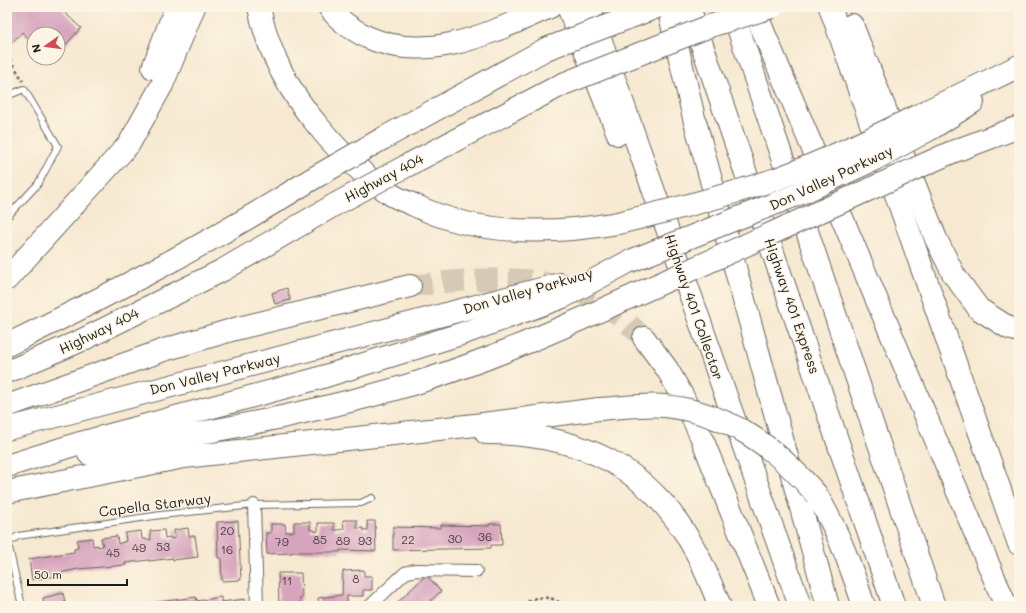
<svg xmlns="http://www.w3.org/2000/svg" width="1026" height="613" font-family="Mali,sans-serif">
  <rect width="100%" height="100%" fill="#fcf5e5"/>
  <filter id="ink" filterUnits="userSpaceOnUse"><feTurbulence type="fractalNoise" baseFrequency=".025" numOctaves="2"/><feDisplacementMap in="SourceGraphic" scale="8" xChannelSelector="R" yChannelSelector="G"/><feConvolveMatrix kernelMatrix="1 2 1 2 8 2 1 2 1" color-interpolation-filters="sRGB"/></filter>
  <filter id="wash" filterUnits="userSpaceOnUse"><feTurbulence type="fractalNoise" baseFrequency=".012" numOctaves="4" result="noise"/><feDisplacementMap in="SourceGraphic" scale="16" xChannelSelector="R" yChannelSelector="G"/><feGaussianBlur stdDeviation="0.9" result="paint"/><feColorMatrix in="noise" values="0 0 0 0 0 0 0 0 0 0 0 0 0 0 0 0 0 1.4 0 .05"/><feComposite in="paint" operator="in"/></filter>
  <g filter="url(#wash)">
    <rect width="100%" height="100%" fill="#f7e9d1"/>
    <g id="blocks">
      <!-- building -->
      <g fill="#d7a4be">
        <path d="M7 7H65L63 11 81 28 58 53V34H34L33 43 22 32 11 44 7 41Z"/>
        <path d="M287 288 290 300 275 304 272 293Z"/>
        <path d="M343 520H357V528H363V530H368L367 521H375L376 551 340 550V552H292V553L267 554 266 533H271V524H285L286 532H290L294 531V522H310V530H315V532L318 531V523H334V530H338L344 529Z"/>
        <path d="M238 521 241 580 222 581 221 558H218L217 522Z"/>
        <path d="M489 524H501L502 545H491V548L393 550V527L441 528V525L489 526Z"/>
        <path d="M188 528 189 536H195L198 557 173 560V558L149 561V560L125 563 126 565 78 569 55 574 56 576 32 580 29 559 74 552V549L78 548 77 540 92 538 93 546 98 545V547L103 546 101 538 117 536 118 544 126 541 125 533 141 531 142 539H146V540H151L150 531 164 530 165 538 170 537 171 539 175 538 174 530Z"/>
        <path d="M364 570V576H372V590H363V596H347V606H319L318 598 342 595 343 571Z"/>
        <path d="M278 573H301L302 598H300V606H279Z"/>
        <path d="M426 575 441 591 425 606H394Z"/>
        <path d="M63 593 66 606H44L43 598Z"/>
        <path d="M196 597 197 601 221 597V602L245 599 247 606H129Z"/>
      </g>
    </g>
  </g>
  <g filter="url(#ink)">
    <use href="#blocks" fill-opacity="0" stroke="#69645b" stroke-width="1"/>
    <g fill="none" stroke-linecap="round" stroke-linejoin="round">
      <!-- motorway-tunnel -->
      <path stroke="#d6cab6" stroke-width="22" stroke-dasharray="22 11" stroke-linecap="butt" d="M410 286C472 279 542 270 599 301 616 310 630 326 644 338"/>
      <!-- service casing -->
      <g stroke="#69645b" stroke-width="8">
        <g id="service">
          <path d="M7 96 24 89 58 146 38 184 7 217"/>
          <path d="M22 606 8 543 18 536 161 515 254 505 361 503 372 498"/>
        </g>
      </g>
      <!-- minor casing -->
      <g stroke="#69645b" stroke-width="14">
        <g id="minor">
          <path d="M254 505 257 606"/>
          <path d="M370 606 405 573 415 570 476 571"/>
        </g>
      </g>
      <!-- motorway casing -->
      <g stroke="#69645b" stroke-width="24">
        <g id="motorway">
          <path d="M259 7C268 53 289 92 319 127 340 153 364 176 392 195 399 199 407 202 414 205 478 236 550 235 618 223"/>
          <path d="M329 7C338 20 353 30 367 37 429 65 492 32 550 7"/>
          <path d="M568 7 618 134"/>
          <path d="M589 7 800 606"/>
          <path d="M668 7 694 118 828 606"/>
          <path d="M689 7 894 606"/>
          <path d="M731 7 934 606"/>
          <path d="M753 7 1006 606"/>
          <path d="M830 7 1019 544"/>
          <path d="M852 25 936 239 954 275 979 309 1009 328 1019 331"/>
          <path d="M153 68 176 7"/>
          <path d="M927 111 1019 66"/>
          <path d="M932 128 973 102"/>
          <path d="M382 139 546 49"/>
          <path d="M952 152 1019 127"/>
          <path d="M408 165 563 84"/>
          <path d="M7 279 129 144 162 85 194 7"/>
          <path d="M644 338 667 369 682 395 701 436 769 606"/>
          <path d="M7 345C111 294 214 241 312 179"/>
          <path d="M7 372 80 341 223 270 336 204"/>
          <path d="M7 406 164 350 235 329 410 286"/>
          <path d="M7 429 560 284"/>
          <path d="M486 433C579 433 650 466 695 550 705 568 712 587 720 606"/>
          <path d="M89 454C199 433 311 415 419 382 493 359 564 327 635 295"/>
          <path d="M7 466 80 443 316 379 467 332 563 297 628 262"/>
          <path d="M7 492 184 457 475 425 599 409"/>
          <path d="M816 494C838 530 851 567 864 606"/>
        </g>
      </g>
      <!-- path -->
      <g stroke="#69645b" stroke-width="2.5" stroke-dasharray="3 3" stroke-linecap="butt">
        <path d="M7 54 23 81"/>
        <path d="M505 606 509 602 511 606"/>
        <path d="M525 606 526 602C540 595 553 596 564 606"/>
      </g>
      <!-- service -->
      <use href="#service" stroke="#fff" stroke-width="6"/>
      <!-- minor -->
      <use href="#minor" stroke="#fff" stroke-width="12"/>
      <!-- motorway -->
      <use href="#motorway" stroke="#fff" stroke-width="22"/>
      <!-- motorway-bridge casing -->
      <g stroke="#69645b" stroke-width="24" stroke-linecap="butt">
        <g id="motorway-bridge">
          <path d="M546 49 657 7"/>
          <path d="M563 84 710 26 772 7"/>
          <path d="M312 179 382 139"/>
          <path d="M336 204 408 165"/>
          <path d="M618 223C672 210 727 196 779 178 830 159 878 135 927 111"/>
          <path d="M628 262 806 191 875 159 932 128"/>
          <path d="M635 295 952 152"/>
          <path d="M599 409C620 408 644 404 665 406 730 413 775 447 816 494"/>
        </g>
      </g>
      <!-- motorway-bridge -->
      <use href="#motorway-bridge" stroke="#fff" stroke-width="22"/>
    </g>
  </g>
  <g text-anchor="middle" stroke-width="3" stroke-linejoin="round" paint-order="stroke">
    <!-- number labels -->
    <g font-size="12" fill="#4b3e44">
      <text x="227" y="535">20</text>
      <text x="485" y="541">36</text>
      <text x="455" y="543">30</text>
      <text x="320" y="544">85</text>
      <text x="408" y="544">22</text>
      <text x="343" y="545">89</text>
      <text x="365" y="545">93</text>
      <text x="282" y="546">79</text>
      <text x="163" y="551">53</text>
      <text x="139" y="552">49</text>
      <text x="227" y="554">16</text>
      <text x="113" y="557">45</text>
      <text x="356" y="583">8</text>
      <text x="287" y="585">11</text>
    </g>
    <!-- street labels -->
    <g font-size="14" fill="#1c1c1c" stroke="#fcf5e5">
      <text transform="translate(384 178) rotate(-28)" y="5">Highway 404</text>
      <text transform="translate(831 178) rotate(-25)" y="5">Don Valley Parkway</text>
      <text transform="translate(528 291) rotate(-16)" y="5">Don Valley Parkway</text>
      <text transform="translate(792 306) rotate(71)" y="5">Highway 401 Express</text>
      <text transform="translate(694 307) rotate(71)" y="5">Highway 401 Collector</text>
      <text transform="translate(99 331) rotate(-26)" y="5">Highway 404</text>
      <text transform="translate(215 374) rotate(-14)" y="5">Don Valley Parkway</text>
      <text transform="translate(155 505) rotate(-7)" y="5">Capella Starway</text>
    </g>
  </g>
  <!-- margin -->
  <rect width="1026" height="613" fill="none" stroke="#fcf5e5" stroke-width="24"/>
  <!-- north arrow -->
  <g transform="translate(46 46) rotate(256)"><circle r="19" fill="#fcf5e5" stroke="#a29e95"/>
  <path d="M0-3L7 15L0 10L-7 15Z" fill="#d1495b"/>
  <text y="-6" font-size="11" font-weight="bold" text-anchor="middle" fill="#1c1c1c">N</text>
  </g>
  <!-- scale -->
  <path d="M28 579v6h99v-6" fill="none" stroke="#1c1c1c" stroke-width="2"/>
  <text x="34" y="579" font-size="12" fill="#1c1c1c" stroke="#fcf5e5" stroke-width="3" paint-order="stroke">50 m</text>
</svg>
